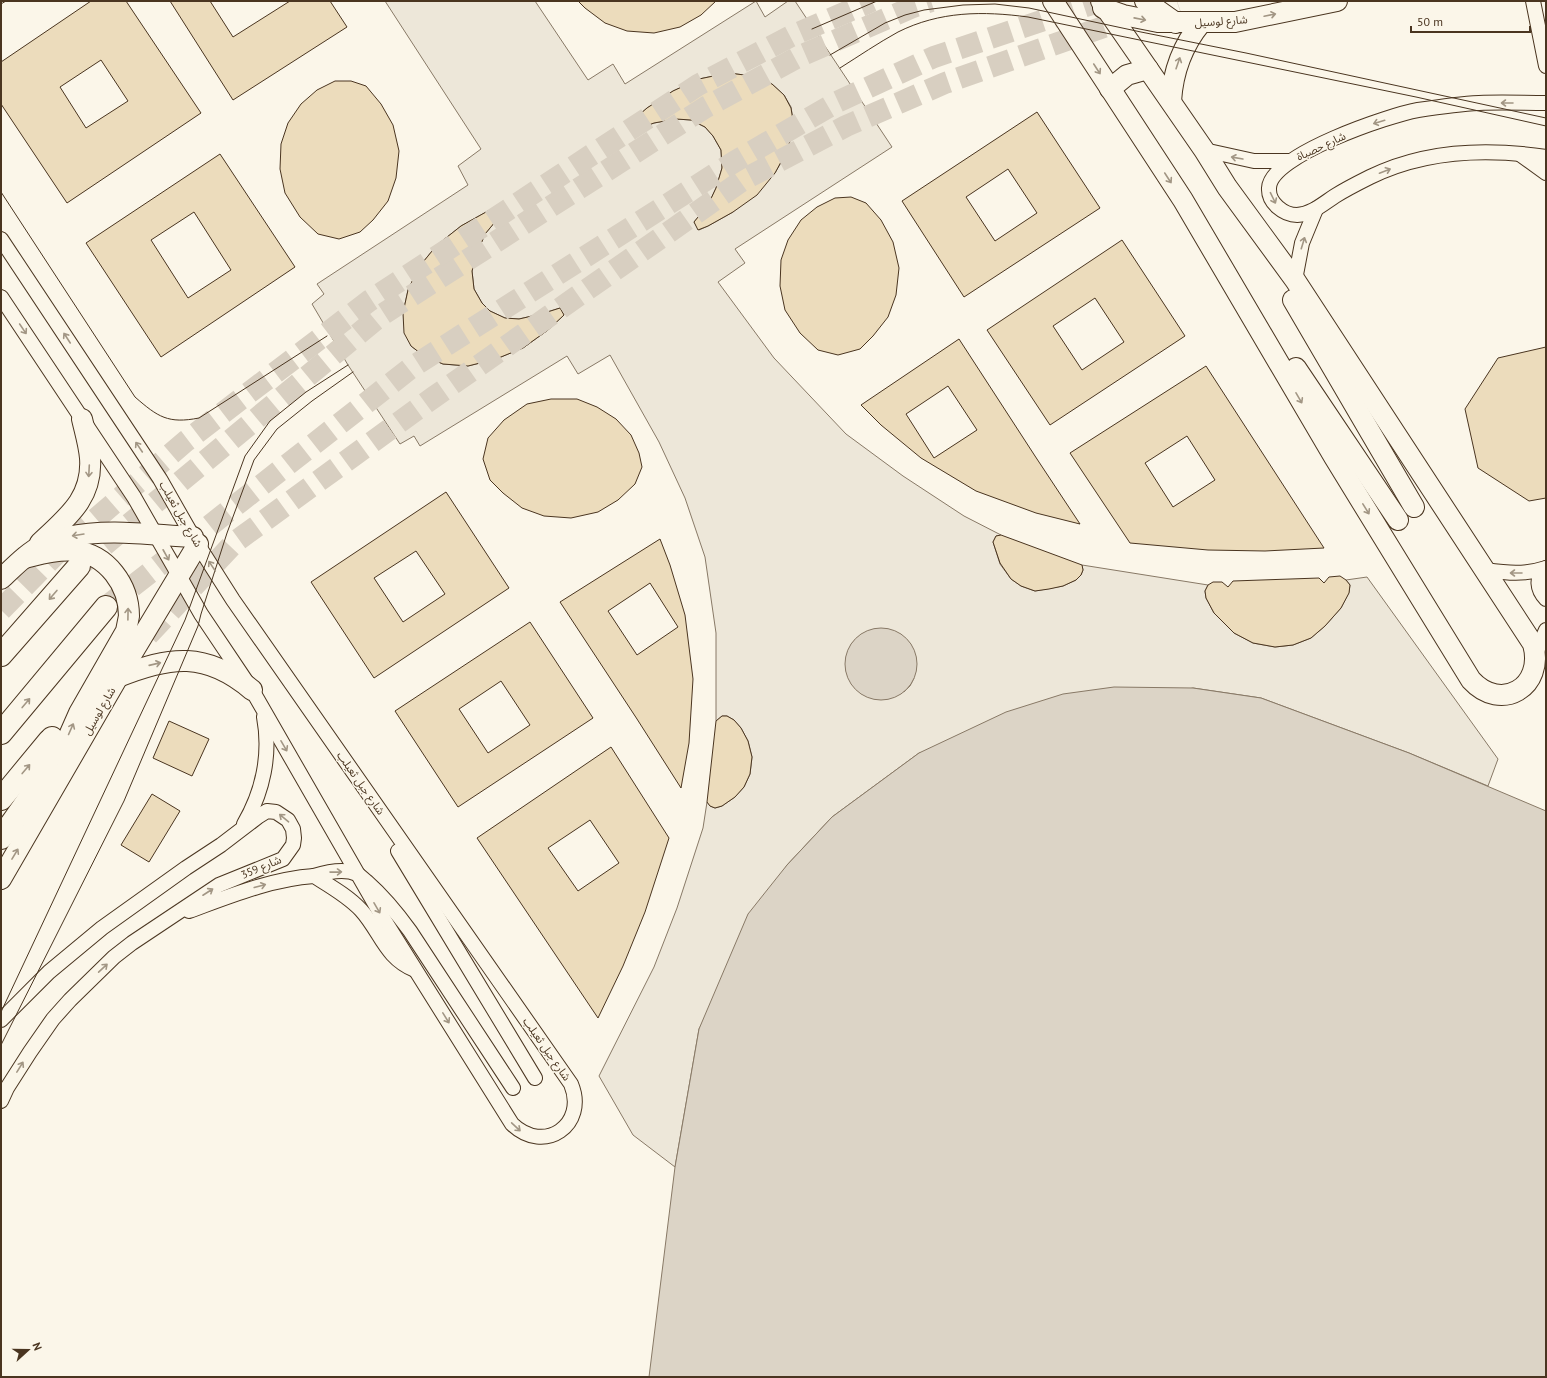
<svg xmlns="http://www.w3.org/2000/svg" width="1547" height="1378" font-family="'PT Sans','Noto Sans Arabic',sans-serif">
  <rect width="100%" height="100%" fill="#fbf6e9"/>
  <!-- parking -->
  <path fill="#ede7d9" stroke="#887966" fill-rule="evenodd" d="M385 1H535L588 80 613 64 625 84 756 1 765 17 788 1H795L892 147 735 249 745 263 718 282 774 358 846 434 903 476 964 516 1001 535 996 536 993 542 1000 564 1011 579 1021 586 1035 591 1063 586 1076 580 1081 575 1083 570 1082 565 1208 585 1205 591 1206 598 1214 613 1234 633 1253 643 1275 647 1293 645 1311 638 1325 626 1341 608 1349 592 1350 585 1346 580 1367 577 1498 759 1488 786 1409 753 1261 698 1193 688 919 753 832 817 787 865 699 1029 675 1167 633 1135 599 1076 654 967 677 908 703 828 707 802 710 806 715 808 722 806 735 797 744 787 750 774 752 757 748 741 741 728 734 720 727 716H722L716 721V633L705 557 685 498 659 442 610 355 578 374 567 356 420 446 414 436 400 444 348 365 312 304 324 294 317 284 468 185 458 166 481 149ZM728 73 753 76 772 84 784 95 791 107 794 127 787 152 775 173 733 212 708 226 699 230 694 222 708 205 716 188 722 168 721 150 713 136 705 127 691 120 676 119 654 123 635 130 631 122 647 108 673 91 699 79ZM495 207 500 216 485 234 478 251 472 271 474 289 482 303 490 311 505 318 519 319 541 314 560 308 564 315 548 330 523 348 496 359 468 366 443 364 424 356 411 346 403 313 408 290 419 267 437 245 461 226ZM859 636 914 678 910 686 904 692 848 652 852 643Z"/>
  <!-- water -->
  <g fill="#dcd4c6" stroke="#887966">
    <circle cx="881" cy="664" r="36"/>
    <path d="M1114 687 1193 688 1261 698 1409 753 1546 811V1377H649L675 1167 699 1029 748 914 787 865 832 817 919 753 1006 712 1063 694Z"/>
  </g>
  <!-- building -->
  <g fill="#ecdcbc" stroke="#4a3520" fill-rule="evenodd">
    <path d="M91 1H126L201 113 67 203 1 104V62ZM101 60 128 101 86 128 60 87Z"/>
    <path d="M170 1H210L233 37 290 1H330L347 27 233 100Z"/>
    <path d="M578 1H716L701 15 680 27 654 33 627 31 605 23 585 8Z"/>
    <path d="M728 73 753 76 772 84 784 95 791 108 794 127 787 151 775 173 757 195 733 212 708 226 698 230 694 222 708 205 716 188 722 168 721 150 713 136 705 127 691 120 676 119 654 123 635 130 631 122 647 108 673 91 699 79Z"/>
    <path d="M335 81H351L366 86 381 104 393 125 399 151 396 178 388 201 373 220 360 232 339 239 318 234 300 217 285 193 280 169 281 144 288 123 301 104 317 90Z"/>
    <path d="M1037 112 1100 208 964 297 902 201ZM1008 169 1037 213 995 241 966 197Z"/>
    <path d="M220 154 295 267 161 357 86 243ZM194 212 231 270 188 298 151 240Z"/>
    <path d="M851 197 866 203 881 220 893 242 899 268 896 295 888 317 873 336 860 349 838 355 818 350 800 333 785 310 780 286 781 260 788 240 801 220 817 207 835 198Z"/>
    <path d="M495 207 500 216 485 234 478 251 472 271 474 289 482 303 490 311 505 318 519 319 541 314 560 308 564 315 548 330 523 348 496 359 468 366 443 364 424 356 411 346 404 333 403 313 408 290 419 267 437 245 461 226Z"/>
    <path d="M1122 240 1185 336 1050 425 987 330ZM1095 298 1124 342 1082 370 1053 326Z"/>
    <path d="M959 339 1035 456 1080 524 1036 513 976 491 921 458 881 425 861 405ZM948 386 977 430 934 458 906 414Z"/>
    <path d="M1546 347V498L1529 501 1478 468 1465 409 1498 358Z"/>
    <path d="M1206 366 1324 548 1265 551 1208 550 1130 543 1070 453ZM1187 436 1215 480 1173 507 1145 463Z"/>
    <path d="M551 399H577L597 407 616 419 631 435 639 453 642 467 635 484 618 500 598 512 571 518 544 516 522 508 503 493 490 480 483 459 488 438 504 420 527 404Z"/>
    <path d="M446 492 509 588 374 678 311 582ZM416 551 445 594 403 622 374 578Z"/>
    <path d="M1001 535 1082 565 1083 570 1081 575 1076 580 1063 586 1049 589 1035 591 1021 586 1011 579 1000 563 993 542 996 536Z"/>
    <path d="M660 539 670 565 685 615 693 679 689 743 681 788 637 719 560 602ZM650 583 678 627 637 655 608 611Z"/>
    <path d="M1340 576 1346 580 1350 585 1349 593 1341 608 1325 626 1311 638 1293 645 1275 647 1253 643 1234 633 1214 613 1206 598 1205 591 1208 585 1213 582H1222L1228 587 1233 581 1319 578 1324 583 1329 577Z"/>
    <path d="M530 622 593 718 458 807 395 711ZM501 681 530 725 488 753 459 709Z"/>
    <path d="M722 716H727L734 720 741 728 748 741 752 757 750 774 744 787 735 797 722 806 715 808 710 806 707 802 716 721Z"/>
    <path d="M169 721 209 739 192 776 153 758Z"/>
    <path d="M611 747 669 838 645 912 623 966 598 1018 477 838ZM590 820 619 863 578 891 548 848Z"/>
    <path d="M152 794 180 811 149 862 121 845Z"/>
  </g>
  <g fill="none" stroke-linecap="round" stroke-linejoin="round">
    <!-- highway-tunnel -->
    <g stroke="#d8cfc1" stroke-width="22" stroke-dasharray="22 11" stroke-linecap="butt">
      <path d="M79 566 380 316 706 107 800 56 913 7 931 1"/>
      <path d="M106 607 412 367 734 162 837 102 934 57 1101 1"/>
      <path d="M1 610 62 548 186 441 369 301 698 85 791 36 872 1"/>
      <path d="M148 635 235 542 434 397 743 180 846 126 945 83 1177 1"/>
    </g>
    <!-- street casing -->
    <g stroke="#4a3520" stroke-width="16">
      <g id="street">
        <path d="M1533 1 1546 66"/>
        <path d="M1546 103C1524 103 1501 102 1479 103 1459 104 1438 107 1418 110 1390 115 1270 155 1269 188 1268 203 1284 215 1297 215 1312 214 1324 203 1335 196 1346 189 1358 183 1370 177 1425 150 1487 148 1546 157"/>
        <path d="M1204 150 1254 161H1290"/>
        <path d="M1521 155 1546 173"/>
        <path d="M1 239 160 479 193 537 233 600 571 1084C588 1125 544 1155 512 1124L383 918 252 690 201 614 134 497 1 297"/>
        <path d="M1295 280 1302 243 1316 209"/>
        <path d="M1546 568C1535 577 1537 590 1546 599"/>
        <path d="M1485 570C1507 573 1525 575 1546 568"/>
        <path d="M1536 653 1546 630"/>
        <path d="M244 824C263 792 271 754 264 717"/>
        <path d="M398 851 535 1078"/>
        <path d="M314 876C327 872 344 868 357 874 361 876 364 880 367 882 384 897 397 913 410 931L513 1088"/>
        <path d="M189 911C230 896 271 879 314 876 330 886 348 896 361 910 381 932 385 958 415 970"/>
        <path d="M1 1020 49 972 102 928 186 868 221 845 259 816 267 811 276 812 288 820 293 829 294 838 293 845 283 859 219 885 132 943 114 957 70 1000 53 1019 30 1052 7 1088 1 1101"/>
      </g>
    </g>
    <!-- secondary casing -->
    <g stroke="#4a3520" stroke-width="22">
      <g id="secondary">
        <path d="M1053 1 1183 200 1334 457 1471 680C1501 713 1545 687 1533 644L1295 280 1227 187 1204 150 1101 1"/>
        <path d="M1145 1 1176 23"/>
        <path d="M1103 8 1123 15 1158 22H1235L1337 1"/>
        <path d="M1110 89 1127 75 1148 69"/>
        <path d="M1171 101C1173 71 1182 46 1201 23"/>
        <path d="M1293 300 1414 507"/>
        <path d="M1296 368 1398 520"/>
        <path d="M40 543C66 518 93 499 90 458 89 445 85 432 82 419"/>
        <path d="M25 558C41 554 59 549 76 551 107 555 129 585 129 616 128 621 127 626 126 631L79 713 60 756"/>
        <path d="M1 579C14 567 28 552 44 544 51 541 60 539 67 537 109 528 151 535 193 537"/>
        <path d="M118 677C170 656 206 651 252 690"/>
        <path d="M1 879 118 677 198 544"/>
      </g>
    </g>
    <!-- highway casing -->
    <g stroke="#4a3520" stroke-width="24">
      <g id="highway">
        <path d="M1 655 79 566"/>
        <path d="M1 733 106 607"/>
        <path d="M1 799 49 741"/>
        <path d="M1 838C15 818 32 797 43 775 48 764 49 751 52 738"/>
      </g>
    </g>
    <!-- street -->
    <use href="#street" stroke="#fbf6e9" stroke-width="14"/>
    <!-- secondary -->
    <use href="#secondary" stroke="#fbf6e9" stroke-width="20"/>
    <!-- highway -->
    <use href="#highway" stroke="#fbf6e9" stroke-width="22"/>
    <!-- tram -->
    <g stroke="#4a3520" stroke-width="1">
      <path d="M1 4 6 1"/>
      <path d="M812 29 877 1"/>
      <path d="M830 55 885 23 905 15 924 10 963 5 995 4 1029 8 1141 32 1246 53 1546 118"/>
      <path d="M840 68C859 56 878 43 898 32 940 11 983 11 1028 17L1416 97 1546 126"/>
      <path d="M1 192 135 397C158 417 168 424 199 418L327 336"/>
      <path d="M1 1012 185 620 245 456 270 421 306 392 348 365"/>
      <path d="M1 1045 124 801 198 626 201 614 227 533 254 460 277 429 312 401 353 372"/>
    </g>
  </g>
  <!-- one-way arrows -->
  <defs><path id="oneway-shaft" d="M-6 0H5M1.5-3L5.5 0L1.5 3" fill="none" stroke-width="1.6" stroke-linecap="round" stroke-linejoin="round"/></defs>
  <g stroke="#a29684">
    <use href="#oneway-shaft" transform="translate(1270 15) rotate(-12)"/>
    <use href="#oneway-shaft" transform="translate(1140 19) rotate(11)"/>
    <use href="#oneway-shaft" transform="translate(1178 63) rotate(-71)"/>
    <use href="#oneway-shaft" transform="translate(1097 69) rotate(57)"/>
    <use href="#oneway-shaft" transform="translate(1507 103) rotate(-180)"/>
    <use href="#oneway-shaft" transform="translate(1379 122) rotate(163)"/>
    <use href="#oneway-shaft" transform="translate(1237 158) rotate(-170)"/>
    <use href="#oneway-shaft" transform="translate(1385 171) rotate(-21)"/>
    <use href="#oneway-shaft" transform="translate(1168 178) rotate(57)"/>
    <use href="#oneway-shaft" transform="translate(1273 198) rotate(64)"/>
    <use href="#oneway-shaft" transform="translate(1303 243) rotate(-73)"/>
    <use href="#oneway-shaft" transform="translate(23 329) rotate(56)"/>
    <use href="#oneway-shaft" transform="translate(67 338) rotate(-123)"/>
    <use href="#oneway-shaft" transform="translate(1299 398) rotate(60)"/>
    <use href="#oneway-shaft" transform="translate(139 447) rotate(-124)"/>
    <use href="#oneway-shaft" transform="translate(89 471) rotate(93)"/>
    <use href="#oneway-shaft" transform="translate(1366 509) rotate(58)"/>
    <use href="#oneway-shaft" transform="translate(78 535) rotate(171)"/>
    <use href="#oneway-shaft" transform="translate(166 555) rotate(61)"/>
    <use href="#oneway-shaft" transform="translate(212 566) rotate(-124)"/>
    <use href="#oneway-shaft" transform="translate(1516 573) rotate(180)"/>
    <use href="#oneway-shaft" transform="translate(53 595) rotate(131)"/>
    <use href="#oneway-shaft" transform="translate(128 614) rotate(-89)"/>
    <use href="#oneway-shaft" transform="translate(155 664) rotate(-13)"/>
    <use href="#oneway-shaft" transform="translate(26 703) rotate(-50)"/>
    <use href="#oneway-shaft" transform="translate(71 729) rotate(-66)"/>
    <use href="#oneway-shaft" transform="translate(284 746) rotate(60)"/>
    <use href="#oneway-shaft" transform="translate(26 769) rotate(-50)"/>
    <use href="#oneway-shaft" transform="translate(284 818) rotate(-140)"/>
    <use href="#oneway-shaft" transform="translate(15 854) rotate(-59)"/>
    <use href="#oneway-shaft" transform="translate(336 872) rotate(-1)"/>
    <use href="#oneway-shaft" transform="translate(260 886) rotate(-15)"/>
    <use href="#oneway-shaft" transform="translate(208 892) rotate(-33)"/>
    <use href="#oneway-shaft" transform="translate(377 908) rotate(60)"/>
    <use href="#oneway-shaft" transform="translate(103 968) rotate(-43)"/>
    <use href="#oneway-shaft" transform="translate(446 1018) rotate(58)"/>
    <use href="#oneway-shaft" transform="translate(20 1067) rotate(-58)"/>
    <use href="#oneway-shaft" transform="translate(516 1127) rotate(43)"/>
  </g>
  <g text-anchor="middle" stroke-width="3" stroke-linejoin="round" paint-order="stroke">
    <!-- street labels -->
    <g font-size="11" fill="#4a3520" stroke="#fbf6e9">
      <text transform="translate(1221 21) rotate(-4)" y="4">شارع لوسيل</text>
      <text transform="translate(1321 146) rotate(-25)" y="4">شارع حصباة</text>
      <text transform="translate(181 514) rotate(60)" y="4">شارع جبل ثعيلب</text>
      <text transform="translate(99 711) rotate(-60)" y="4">شارع لوسيل</text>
      <text transform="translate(361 783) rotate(55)" y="4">شارع جبل ثعيلب</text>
      <text transform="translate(261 867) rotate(-23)" y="4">شارع 359</text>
      <text transform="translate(547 1049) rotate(55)" y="4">شارع جبل ثعيلب</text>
    </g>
  </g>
  <!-- border -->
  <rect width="1547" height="1378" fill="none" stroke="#4a3520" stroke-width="4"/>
  <!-- north arrow -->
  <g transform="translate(28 1350) rotate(69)" stroke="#fbf6e9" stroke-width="3" paint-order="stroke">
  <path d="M0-3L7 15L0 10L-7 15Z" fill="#4a3520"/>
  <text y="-6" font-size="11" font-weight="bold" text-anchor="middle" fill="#4a3520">N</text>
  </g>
  <!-- scale -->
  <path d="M1411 26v6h119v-6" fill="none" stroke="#4a3520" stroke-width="2"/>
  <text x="1417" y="26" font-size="12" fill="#4a3520" stroke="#fbf6e9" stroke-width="3" paint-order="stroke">50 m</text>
</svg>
